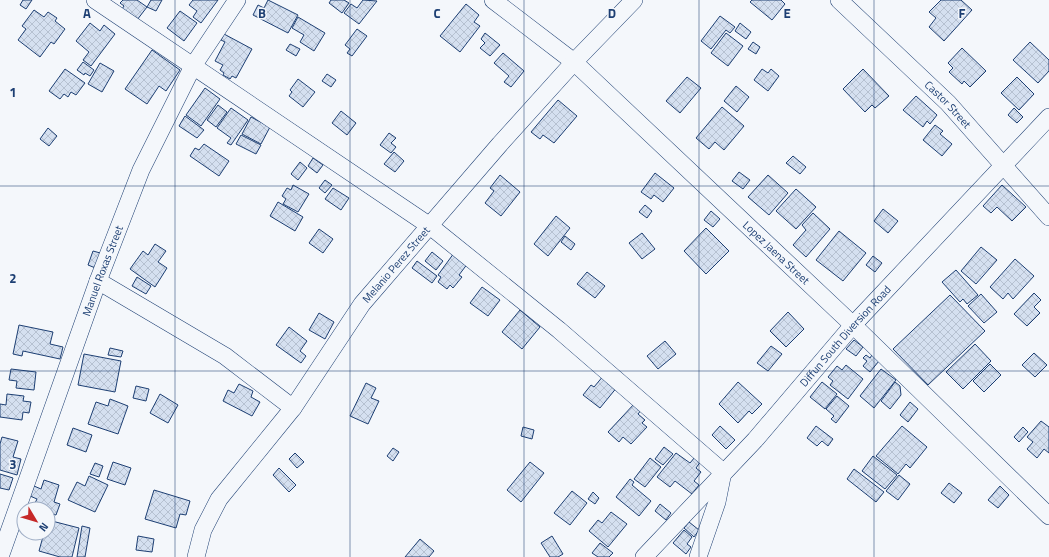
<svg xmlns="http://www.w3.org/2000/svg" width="1049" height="557" font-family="'Titillium Web',sans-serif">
  <defs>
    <pattern id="building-cross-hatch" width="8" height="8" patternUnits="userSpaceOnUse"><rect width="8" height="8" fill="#d5e0f0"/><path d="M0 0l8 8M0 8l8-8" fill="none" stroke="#b6c1d1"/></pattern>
  </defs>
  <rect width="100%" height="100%" fill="#f4f7fb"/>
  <!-- building -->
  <g fill="url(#building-cross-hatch)" stroke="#1d3f73">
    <path d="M23 0H32L26 9 20 5Z"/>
    <path d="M123 0H137L147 7 137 20 122 9 124 6 120 3Z"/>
    <path d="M151 0H162L156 11 147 7Z"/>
    <path d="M193 0H218L201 23 193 17 197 11 189 5Z"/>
    <path d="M268 0 298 15 288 33 253 15 258 5 264 8Z"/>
    <path d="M331 0H344L349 3 342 13 329 3Z"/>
    <path d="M363 0 377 1 359 24 344 13 351 4 357 8Z"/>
    <path d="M752 0H781L785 4 772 20 750 2Z"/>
    <path d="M941 0H961L972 10 944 41 929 27 936 18 929 12Z"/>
    <path d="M466 4 479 15 474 22 480 26 460 52 440 36Z"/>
    <path d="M34 10 44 17 48 12 57 18 55 21 65 29 54 44 51 42 40 57 18 40 26 29 22 26Z"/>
    <path d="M180 11 197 23 184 41 167 28Z"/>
    <path d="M720 16 735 27 730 33 726 30 711 49 701 41Z"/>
    <path d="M298 17 325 33 314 51 300 42 304 35 292 28Z"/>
    <path d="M90 23 100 31 104 25 115 34 91 66 83 60 89 52 76 41Z"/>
    <path d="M740 23 751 32 746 39 735 31Z"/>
    <path d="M357 29 367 36 352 56 347 53 350 49 345 45Z"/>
    <path d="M485 33 500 45 490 56 480 48 485 43 481 39Z"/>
    <path d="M726 33 743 46 728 66 711 53Z"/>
    <path d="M224 34 252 49 236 78 232 76 230 79 223 75 224 73 220 70 223 65 215 61 225 42 221 40Z"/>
    <path d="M753 42 760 47 756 54 748 49Z"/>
    <path d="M1030 42 1049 60V71L1038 83 1013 60Z"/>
    <path d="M290 44 300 49 296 56 286 50Z"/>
    <path d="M962 48 986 71 970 87 964 81 962 84 949 72 953 68 948 63Z"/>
    <path d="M152 50 180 70 166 91 159 86 147 104 125 89Z"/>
    <path d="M503 53 524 71 511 87 504 82 509 76 494 63Z"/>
    <path d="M83 62 94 70 90 76 85 73 84 75 77 70Z"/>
    <path d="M100 63 114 71 102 92 88 84Z"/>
    <path d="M65 69 85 83 76 95 71 92 68 97 64 94 60 99 49 91Z"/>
    <path d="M762 69 768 73 771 69 779 76 768 91 754 80Z"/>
    <path d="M863 69 889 96 875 108 872 105 865 112 843 89Z"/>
    <path d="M327 74 336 80 331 87 322 81Z"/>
    <path d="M687 77 701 88 680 113 666 101Z"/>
    <path d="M1017 77 1034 94 1019 110 1001 93Z"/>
    <path d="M298 79 315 92 303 107 289 96 292 92 290 90Z"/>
    <path d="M736 86 749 97 737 112 724 101Z"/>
    <path d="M205 88 220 99 201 126 186 115Z"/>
    <path d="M916 96 937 115 930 124 927 121 923 127 903 110Z"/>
    <path d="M558 100 577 116 554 143 543 135 540 139 531 132Z"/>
    <path d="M218 105 227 112 216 127 207 120Z"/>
    <path d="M722 107 744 126 724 150 715 142 709 149 696 138Z"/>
    <path d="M231 108 248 120 231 145 227 143 231 138 217 128Z"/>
    <path d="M1014 108 1023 117 1017 123 1008 115Z"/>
    <path d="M341 111 356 123 347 135 332 123Z"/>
    <path d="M185 116 204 130 197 138 179 126Z"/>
    <path d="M251 117 270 127 261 144 242 134Z"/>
    <path d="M935 125 943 131 940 134 952 144 942 156 923 140Z"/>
    <path d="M48 128 57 136 49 146 40 139Z"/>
    <path d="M389 133 396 138 391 143 396 147 391 153 380 145Z"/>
    <path d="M241 135 261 145 256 154 236 144Z"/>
    <path d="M204 144 229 161 219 176 190 156 195 148 199 150Z"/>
    <path d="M394 152 404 161 395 172 384 164Z"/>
    <path d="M793 156 806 167 800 174 786 163Z"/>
    <path d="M313 158 323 165 317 173 308 166Z"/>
    <path d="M300 162 307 168 298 180 291 174Z"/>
    <path d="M739 172 750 180 743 189 732 181Z"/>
    <path d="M655 173 674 188 663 202 654 195 651 199 641 192Z"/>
    <path d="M500 175 520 192 501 216 485 203 494 191 490 188Z"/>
    <path d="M768 175 788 193 769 215 748 197Z"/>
    <path d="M325 180 332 185 325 193 319 188Z"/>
    <path d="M293 185 309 194 298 212 283 204 286 199 282 196 287 188 291 190Z"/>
    <path d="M1002 185 1026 207 1012 221 997 207 991 213 983 206Z"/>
    <path d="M333 188 349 198 341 210 325 199Z"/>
    <path d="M796 189 816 207 796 229 776 211Z"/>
    <path d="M278 202 303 217 295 231 270 216Z"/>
    <path d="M645 205 652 211 647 218 639 212Z"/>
    <path d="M883 209 898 221 888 233 874 221Z"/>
    <path d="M711 211 720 219 713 227 704 220Z"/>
    <path d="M813 213 830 229 806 257 793 245 806 230 802 225Z"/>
    <path d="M556 216 570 228 548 256 534 244Z"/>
    <path d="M706 228 729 251 706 274 684 251Z"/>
    <path d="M319 229 333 239 323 253 309 243Z"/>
    <path d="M839 231 866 253 843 281 816 260Z"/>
    <path d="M642 233 655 249 642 259 629 243Z"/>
    <path d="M565 236 575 244 571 250 561 242Z"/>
    <path d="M155 244 166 251 158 262 167 268 155 287 130 269 143 251 148 255Z"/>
    <path d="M981 247 997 260 976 284 961 271Z"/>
    <path d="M93 251 104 254 98 269 88 265Z"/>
    <path d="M432 252 443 261 436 270 425 261Z"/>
    <path d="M454 253 468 263 459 275 462 277 453 288 450 285 447 289 438 282 441 277 438 275Z"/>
    <path d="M873 256 882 263 875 272 866 265Z"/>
    <path d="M1015 259 1034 276 1013 299 1008 293 1003 299 990 287Z"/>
    <path d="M417 261 437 276 432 283 412 268Z"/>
    <path d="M956 270 978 295 967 304 963 299 960 302 942 282Z"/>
    <path d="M587 272 605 286 595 298 577 284Z"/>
    <path d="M137 277 151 286 146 294 132 286Z"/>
    <path d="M482 287 500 300 488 316 470 303Z"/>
    <path d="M1034 293 1041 300 1034 307 1040 313 1027 326 1014 314Z"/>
    <path d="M981 294 997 312 984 323 968 306Z"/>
    <path d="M950 295 985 331 928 385 893 349Z"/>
    <path d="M520 310 540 327 522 349 502 332Z"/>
    <path d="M788 312 804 329 786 347 770 331Z"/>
    <path d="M319 313 334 322 325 339 309 330Z"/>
    <path d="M19 325 53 332 50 344 63 347 60 359 23 351 22 356 13 354Z"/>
    <path d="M289 327 307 341 300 351 306 356 301 363 276 345Z"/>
    <path d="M854 340 863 347 856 356 846 349Z"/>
    <path d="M665 341 676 354 658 369 647 356Z"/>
    <path d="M975 344 991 361 963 389 946 372Z"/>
    <path d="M771 346 782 354 768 371 757 363Z"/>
    <path d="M110 348 123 351 121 357 108 355Z"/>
    <path d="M1034 353 1047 365 1035 377 1022 365Z"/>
    <path d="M84 354 121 361 115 392 78 385Z"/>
    <path d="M866 355 870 358 872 355 879 361 870 372 863 366 867 361 863 358Z"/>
    <path d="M990 364 1001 375 984 392 973 381Z"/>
    <path d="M846 365 863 379 848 399 830 385 833 381 828 377 837 366 842 370Z"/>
    <path d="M11 369 36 372 34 390 16 388 17 381 9 380Z"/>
    <path d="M881 369 896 380 874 408 860 396Z"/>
    <path d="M604 375 618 386 600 408 583 395 591 385 594 387Z"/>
    <path d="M738 382 762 404 752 414 749 411 738 423 719 404Z"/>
    <path d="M822 382 837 394 825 409 810 397Z"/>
    <path d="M895 382 900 386 901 395 890 409 881 401Z"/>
    <path d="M366 383 376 388 371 398 379 401 368 424 350 416Z"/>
    <path d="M239 384 253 391 251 397 260 402 252 416 223 401 228 390 234 393Z"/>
    <path d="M136 386 149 389 146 401 133 398Z"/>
    <path d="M7 394 24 396 23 401 31 402 29 413 23 412 22 420 0 417V404L6 405Z"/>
    <path d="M160 394 178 405 168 423 150 413Z"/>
    <path d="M837 396 849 406 836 423 831 419 834 416 826 409Z"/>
    <path d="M110 399 128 406 118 434 88 424 96 402 108 406Z"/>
    <path d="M910 402 918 409 908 422 900 415Z"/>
    <path d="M635 403 642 409 638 414 645 420 642 423 647 427 631 444 623 437 619 442 608 432Z"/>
    <path d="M1041 421 1049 427V453L1044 449 1037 458 1027 449 1033 442 1027 437Z"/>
    <path d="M720 426 735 440 726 449 712 435Z"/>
    <path d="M816 426 833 439 828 446 822 441 817 446 807 438Z"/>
    <path d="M902 426 927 447 910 468 906 464 898 474 876 456Z"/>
    <path d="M523 427 534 430 532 439 521 436Z"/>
    <path d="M1023 427 1028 432 1019 442 1014 437Z"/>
    <path d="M73 428 92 435 86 452 67 445Z"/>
    <path d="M2 437 18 441 13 457 21 459 17 475 0 470V444Z"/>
    <path d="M664 447 673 454 663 465 655 459Z"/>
    <path d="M393 448 399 452 393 461 387 456Z"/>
    <path d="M295 453 304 462 297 468 289 459Z"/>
    <path d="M676 453 690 463 695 457 701 461 696 468 701 472 694 481 699 485 692 494 675 481 670 487 657 477Z"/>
    <path d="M873 456 897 475 885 489 862 471Z"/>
    <path d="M650 458 661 467 645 487 634 479Z"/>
    <path d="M113 462 131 468 125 485 107 479Z"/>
    <path d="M530 462 544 473 521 502 507 490Z"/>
    <path d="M95 463 103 466 99 477 90 474Z"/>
    <path d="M279 468 296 485 289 492 273 475Z"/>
    <path d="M854 469 884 492 876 502 847 479Z"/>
    <path d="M0 474 13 478 9 490 0 488Z"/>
    <path d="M899 475 910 484 898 500 886 491Z"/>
    <path d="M89 476 108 485 95 512 68 500 77 482 85 486Z"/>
    <path d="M630 479 634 482 632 485 651 501 639 516 616 497Z"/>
    <path d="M44 480 59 485 54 502 60 504 56 515 48 513V509L33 507 37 499 30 496 34 486 41 489Z"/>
    <path d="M949 483 962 493 954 503 941 493Z"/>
    <path d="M1000 486 1009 495 998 508 988 500Z"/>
    <path d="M154 490 190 501 186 515 180 514 176 528 145 519Z"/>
    <path d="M572 491 587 503 570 525 554 513Z"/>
    <path d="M593 492 599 498 595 504 588 499Z"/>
    <path d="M660 504 671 513 666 520 655 511Z"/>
    <path d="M611 512 627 524 608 547 589 531 598 520 602 523Z"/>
    <path d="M48 520 79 528 72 557H60L39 551 44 533H48Z"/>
    <path d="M689 522 699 530 694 537 684 528Z"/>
    <path d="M82 526 90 528 85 557H77Z"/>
    <path d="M684 530 692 537 687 544 691 547 686 554 673 543Z"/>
    <path d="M138 536 154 539 152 552 136 550Z"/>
    <path d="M552 536 563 554 558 557H550L541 543Z"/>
    <path d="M420 539 434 551 429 557H405Z"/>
    <path d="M600 543 613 553 609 557H598L592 553Z"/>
  </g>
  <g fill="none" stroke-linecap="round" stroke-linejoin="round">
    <!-- minor casing -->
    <g stroke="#1d3f73" stroke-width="18">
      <g id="minor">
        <path d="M95 0 430 226 559 330 723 472 717 502 698 557"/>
        <path id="s1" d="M493 0 574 62 853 325 1049 516"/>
        <path id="s2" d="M839 0 948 103 1049 217"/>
        <path d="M98 281 225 356 293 408"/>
        <path id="s3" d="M0 557 98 281 141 170 193 66 237 0"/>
        <path id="s4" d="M196 557 203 530 219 499 293 408 362 304 500 144 574 62 634 0"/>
        <path id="s5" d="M644 557 755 440 853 325 1049 117"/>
      </g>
    </g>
    <!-- minor -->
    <use href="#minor" stroke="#f4f7fb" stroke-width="17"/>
  </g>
  <!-- grid -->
  <path fill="none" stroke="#1d3f73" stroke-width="1" stroke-opacity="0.55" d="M175 0V557M350 0V557M524 0V557M699 0V557M874 0V557M0 186H1049M0 371H1049"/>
  <g text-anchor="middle" stroke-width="3" stroke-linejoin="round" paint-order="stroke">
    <!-- street labels -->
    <g font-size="11" fill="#1d3f73" stroke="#f4f7fb">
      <text dy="4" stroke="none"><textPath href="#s2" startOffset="151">Castor Street</textPath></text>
      <text dy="4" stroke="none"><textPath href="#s1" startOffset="380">Lopez Jaena Street</textPath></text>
      <text dy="4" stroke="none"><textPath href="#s4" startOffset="357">Melanio Perez Street</textPath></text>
      <text dy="4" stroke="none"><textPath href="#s3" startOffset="304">Manuel Roxas Street</textPath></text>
      <text dy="4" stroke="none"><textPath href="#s5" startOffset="299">Diffun South Diversion Road</textPath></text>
    </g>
  </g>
  <g font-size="13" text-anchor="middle" font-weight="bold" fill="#1d3f73" stroke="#f4f7fb" stroke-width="3" stroke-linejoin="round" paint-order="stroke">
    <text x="87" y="18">A</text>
    <text x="262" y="18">B</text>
    <text x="437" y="18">C</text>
    <text x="612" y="18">D</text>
    <text x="787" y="18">E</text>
    <text x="962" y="18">F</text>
    <text x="13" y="97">1</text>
    <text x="13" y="283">2</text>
    <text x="13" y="469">3</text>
  </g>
  <!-- north arrow -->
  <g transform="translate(36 521) rotate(128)"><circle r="19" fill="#f4f7fb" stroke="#9eadc5"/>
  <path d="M0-3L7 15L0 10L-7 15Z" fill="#c62828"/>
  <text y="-6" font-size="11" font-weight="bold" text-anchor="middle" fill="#1d3f73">N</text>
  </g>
</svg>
